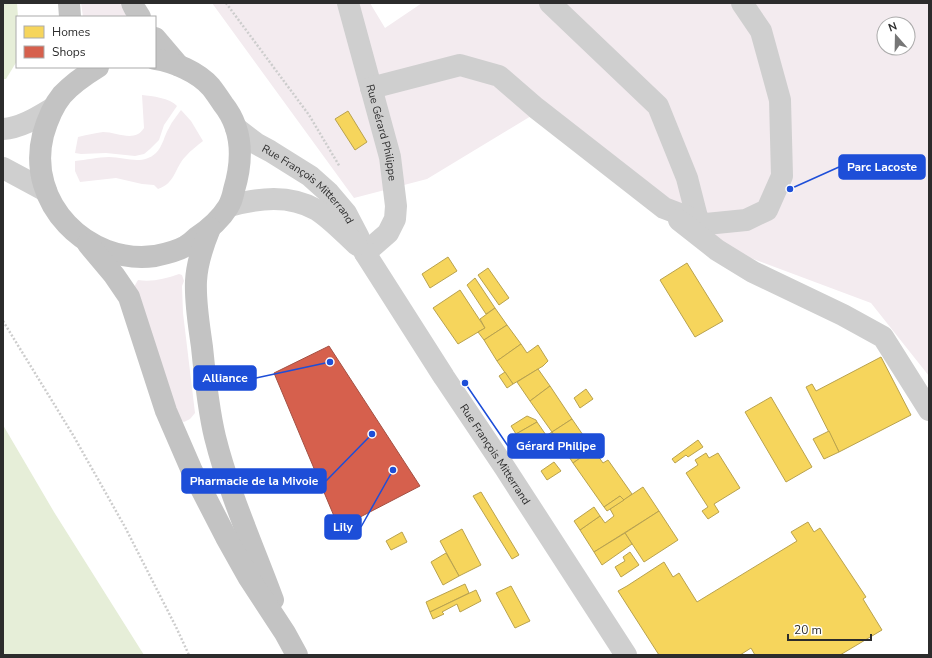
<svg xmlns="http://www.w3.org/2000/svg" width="932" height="658" font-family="'Nunito Sans',sans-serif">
  <rect width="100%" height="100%" fill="#fff"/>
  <!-- green -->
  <g fill="#f3ebef" fill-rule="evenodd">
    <path d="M81 3H120L127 17H83Z"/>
    <path d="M212 3H370L385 28 422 3H929V376L871 303 729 250 546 107 427 179 354 198ZM884 24H908V48H884Z"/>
    <path d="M142 95C152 96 170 98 177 106L164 125 159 140 150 149 144 154 135 156 106 153 81 154 75 153 78 137C86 135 95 133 103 132 117 132 135 143 144 128Z"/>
    <path d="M181 110 191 121 203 141C197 146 191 150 186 156 174 168 176 183 158 189L154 185 142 184 116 178 80 182 75 171V161C86 160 98 157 109 157 125 157 142 166 156 153 163 146 164 136 169 128 172 121 177 116 181 110Z"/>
    <path d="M179 274 182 275 184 281 182 286 183 313 195 413 190 419 184 422 180 420 134 287 138 280C152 282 165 279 179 274Z"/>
  </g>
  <!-- water -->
  <g fill="#e6eed8">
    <path d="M3 3H17L18 17H17V61L6 79H3Z"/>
    <path d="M3 425 54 512 144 655H3Z"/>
  </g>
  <!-- homes -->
  <g fill="#f6d55c" stroke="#b9a24e">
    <path d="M348 111 367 142 355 150 335 119Z"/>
    <path d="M448 257 457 271 430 288 422 274Z"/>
    <path d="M687 263 723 321 695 337 660 280Z"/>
    <path d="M488 268 509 298 499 305 478 275Z"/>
    <path d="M475 278 495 308 486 314 467 285Z"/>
    <path d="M460 290 485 328 458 344 433 308Z"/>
    <path d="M495 308 507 325 484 340 478 332 485 328 480 319Z"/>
    <path d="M507 325 521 344 497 361 484 340Z"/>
    <path d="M521 344 527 353 538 345 548 361 543 366 513 384 497 361Z"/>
    <path d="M881 357 911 415 839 452 806 387 812 384 816 391Z"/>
    <path d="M538 369 550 386 530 401 517 382Z"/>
    <path d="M505 372 513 384 507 388 499 376Z"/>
    <path d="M550 386 572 419 552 432 530 401Z"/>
    <path d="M586 389 593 399 580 408 574 398Z"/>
    <path d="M771 397 812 467 786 482 745 412Z"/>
    <path d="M527 416 536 420 537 422 516 434 511 426Z"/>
    <path d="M572 419 583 435 564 449 552 432Z"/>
    <path d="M537 422 546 435 526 449 516 434Z"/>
    <path d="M829 431 839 452 824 459 813 439Z"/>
    <path d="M552 432 559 443 547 452 539 440Z"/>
    <path d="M583 435 593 449 573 463 564 449Z"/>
    <path d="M698 440 703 447 688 457 686 455 675 463 672 459Z"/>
    <path d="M593 449 603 463 608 460 632 494 624 500 620 496 604 507 573 463Z"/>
    <path d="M706 453 709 458 718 453 740 488 714 504 719 512 708 519 702 511 708 507 686 473 698 465 695 460Z"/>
    <path d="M554 462 561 471 547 480 541 471Z"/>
    <path d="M643 487 659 511 594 552 580 530 600 516 605 523 614 516 610 509Z"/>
    <path d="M481 492 519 555 512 559 473 496Z"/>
    <path d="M620 496 624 500 607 511 604 507Z"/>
    <path d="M594 507 600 516 580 530 574 521Z"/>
    <path d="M659 511 678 540 644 562 625 533Z"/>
    <path d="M808 522 814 532 820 528 866 597 863 599 882 630 840 655H755L751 648 740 655H659L618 591 627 586 664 562 673 577 679 573 697 602 797 541 791 532Z"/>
    <path d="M462 529 481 565 459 576 440 541Z"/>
    <path d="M402 532 407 542 391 550 386 541Z"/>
    <path d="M625 533 632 544 602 565 594 552Z"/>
    <path d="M630 552 639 565 621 577 615 567 625 561 623 557Z"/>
    <path d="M446 553 459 576 443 585 431 562Z"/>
    <path d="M465 584 469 593 430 612 426 602Z"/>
    <path d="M511 586 530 621 515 628 496 593Z"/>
    <path d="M476 590 481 601 460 612 457 604 442 612 444 614 433 619 430 612Z"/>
  </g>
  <!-- shops -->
  <path fill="#d6604d" stroke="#a35043" d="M329 346 420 486 339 528 274 373Z"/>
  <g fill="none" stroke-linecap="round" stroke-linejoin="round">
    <!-- path -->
    <g stroke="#cdcdcd" stroke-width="2.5" stroke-dasharray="2 2" stroke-linecap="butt">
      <path d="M226 3 309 115 340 167"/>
      <path d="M3 321 73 435 125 527 176 627 189 655"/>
    </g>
    <!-- minor -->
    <g stroke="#cfcfcf" stroke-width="22">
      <path id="s1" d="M348 3 390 157 396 206 395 219 388 233 365 253"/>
      <path d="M550 3 658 106 687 178 698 221"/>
      <path d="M371 88 460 65 499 76 536 108 664 208 706 224 746 220 767 210 782 176 780 100 761 31 742 3"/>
      <path id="s2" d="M236 128 257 144 270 151 310 176 329 193 346 213 358 236 365 253 444 377 505 468 626 655"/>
      <path d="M3 129C21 128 38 117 53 108"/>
      <path d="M3 168 46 191"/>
      <path d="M229 206C259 198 289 194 317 210 331 219 344 233 357 245"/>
      <path d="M679 220 717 250 753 272 843 315 883 337 929 410"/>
    </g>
    <!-- major -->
    <g stroke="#c3c3c3" stroke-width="22">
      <path d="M69 3 70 17"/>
      <path d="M132 3 135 9 140 17"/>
      <path d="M155 38 178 65"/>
      <path d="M98 67C85 75 73 83 62 95 53 106 47 121 43 135 26 203 87 265 155 256 165 254 177 251 186 246 189 244 193 241 196 238 208 230 220 220 228 207 231 202 233 195 234 190 243 160 243 129 223 104 219 98 215 92 211 87 198 72 174 62 155 59"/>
      <path d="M210 228C203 245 197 262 196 281 195 303 199 325 202 347 205 377 208 408 215 437 229 493 253 546 273 600"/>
      <path d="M88 244 114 275 129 297 166 411 192 471 226 537 249 578 285 633 297 655"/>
    </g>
  </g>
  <g text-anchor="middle" stroke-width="4" stroke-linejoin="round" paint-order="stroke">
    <!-- street labels -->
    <g font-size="11" fill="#2c2c2c" stroke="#fff">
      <text dy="4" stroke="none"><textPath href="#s1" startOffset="134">Rue Gérard Philippe</textPath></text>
      <text dy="4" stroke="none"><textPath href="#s2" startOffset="92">Rue François Mitterrand</textPath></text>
      <text dy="4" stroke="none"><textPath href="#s2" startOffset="424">Rue François Mitterrand</textPath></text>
    </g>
  </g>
  <!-- callouts -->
  <path fill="none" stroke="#1d4ed8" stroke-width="1.5" d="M790 189L839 167M330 362L256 378M465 383L508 446M372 434L326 481M393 470L361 527"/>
  <g fill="#1d4ed8" stroke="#fff" stroke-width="1.5">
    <circle cx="790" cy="189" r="4"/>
    <circle cx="330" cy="362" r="4"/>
    <circle cx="465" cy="383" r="4"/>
    <circle cx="372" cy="434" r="4"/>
    <circle cx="393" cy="470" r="4"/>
  </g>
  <g fill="#1d4ed8" stroke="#1d4ed8" stroke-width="1.5">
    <rect x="839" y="155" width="86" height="24" rx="4"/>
    <rect x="194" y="366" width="62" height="24" rx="4"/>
    <rect x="508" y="434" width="96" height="24" rx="4"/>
    <rect x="182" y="469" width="144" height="24" rx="4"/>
    <rect x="325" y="515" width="36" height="24" rx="4"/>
  </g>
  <g font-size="12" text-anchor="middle" font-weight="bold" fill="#fff">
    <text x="882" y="171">Parc Lacoste</text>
    <text x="225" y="382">Alliance</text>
    <text x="556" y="450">Gérard Philipe</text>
    <text x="254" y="485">Pharmacie de la Mivoie</text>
    <text x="343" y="531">Lily</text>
  </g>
  <!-- border -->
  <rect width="932" height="658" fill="none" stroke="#2c2c2c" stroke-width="8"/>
  <!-- legend -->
  <rect x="16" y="16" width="140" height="52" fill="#ffffff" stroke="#ababab"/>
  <rect x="24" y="26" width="20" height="12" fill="#f6d55c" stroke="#ababab"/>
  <text x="52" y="36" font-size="12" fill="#2c2c2c">Homes</text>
  <rect x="24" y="46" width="20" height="12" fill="#d6604d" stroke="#ababab"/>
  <text x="52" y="56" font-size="12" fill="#2c2c2c">Shops</text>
  <!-- north arrow -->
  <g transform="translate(896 36) rotate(340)"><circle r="19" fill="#ffffff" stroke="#ababab"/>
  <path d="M0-3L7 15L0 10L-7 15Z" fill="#767676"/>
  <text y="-6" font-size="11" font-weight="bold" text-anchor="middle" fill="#2c2c2c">N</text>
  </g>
  <!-- scale -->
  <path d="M788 634v6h83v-6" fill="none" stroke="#2c2c2c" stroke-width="2"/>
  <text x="794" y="634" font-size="12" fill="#2c2c2c" stroke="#ffffff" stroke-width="3" paint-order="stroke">20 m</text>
</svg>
